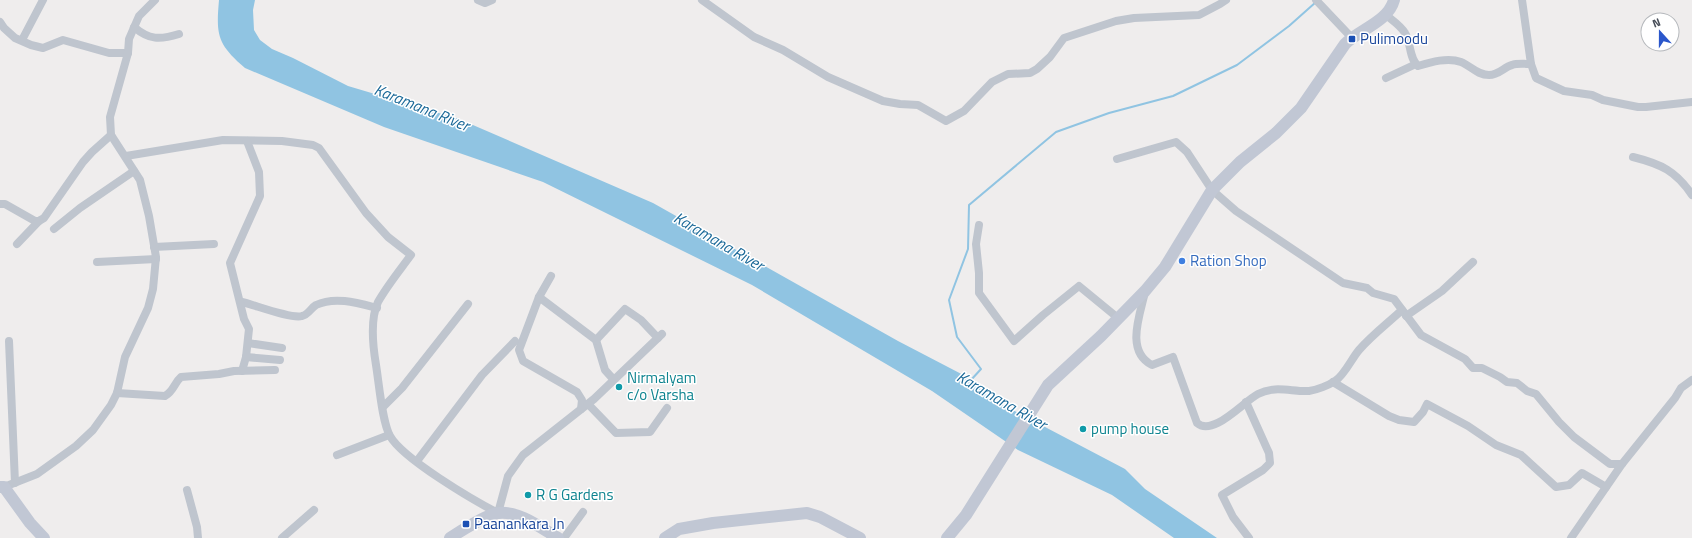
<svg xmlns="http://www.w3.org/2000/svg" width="1692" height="538" font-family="'Titillium Web',sans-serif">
  <rect width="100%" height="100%" fill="#efeded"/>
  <!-- water -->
  <path fill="#90c4e2" d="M219 0H255L253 10 254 30 260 40 272 49 293 58 348 86 459 119 653 203 898 341 971 379 990 398 1125 469 1145 489 1217 538H1174L1112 495 1018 450 932 391 752 285 543 182 384 127 245 68C217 44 216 35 219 0Z"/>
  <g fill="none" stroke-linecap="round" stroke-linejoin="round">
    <!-- stream -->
    <path stroke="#90c4e2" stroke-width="2" d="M971 380 981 369 957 337 949 300 968 249 969 205 1056 132 1109 113 1173 96 1237 65 1289 26 1316 2"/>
    <!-- minor -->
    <g stroke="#bfc5ce" stroke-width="8">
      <path d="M478 0 485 3 492 0"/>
      <path d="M702 0 754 37 783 50 828 77 883 101 900 104 918 105 946 121 964 111 992 82 1008 74 1030 73 1037 69 1050 57 1064 38 1116 21 1134 18 1199 15 1220 4 1226 0"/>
      <path d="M1316 0 1352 38"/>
      <path d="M1522 0 1531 64"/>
      <path d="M1386 15C1392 20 1401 26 1405 33 1411 42 1409 59 1418 66 1431 62 1448 57 1461 62 1471 66 1477 75 1489 75 1499 75 1504 67 1512 65 1517 63 1525 64 1531 64L1536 78 1564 91 1592 95 1603 100 1638 107H1646L1692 102"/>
      <path d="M0 22 4 28 15 38 31 45 43 48 63 40 109 53H128"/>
      <path d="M134 27C149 40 160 40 179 34"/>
      <path d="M22 40 43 0"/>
      <path d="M1386 78 1416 64"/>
      <path d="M126 156 223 140 282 141 313 145 319 148 366 213 388 237 411 255C400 270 387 286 378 302 370 319 373 347 376 365 379 383 382 422 390 436 403 459 473 500 498 513L508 476 523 455 594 399 662 334"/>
      <path d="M1633 157C1661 164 1676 171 1692 195"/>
      <path d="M1117 159 1176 142 1187 152 1212 190 1236 211 1343 283 1367 288 1373 293 1394 299 1421 335 1465 359 1473 368H1482L1500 377 1507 382 1517 383 1527 391 1536 394 1559 422 1574 437 1610 464H1622L1675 398 1681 388 1692 380"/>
      <path d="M0 204H5L35 221H39L44 218 83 162 92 152 111 135"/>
      <path d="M979 225 976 244 979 273V293L1014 341 1043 315 1079 286 1118 318"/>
      <path d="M54 229 80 208 134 171"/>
      <path d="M17 244 39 221"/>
      <path d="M154 247 214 244"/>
      <path d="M97 262 156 259"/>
      <path d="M551 276 539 297 519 350 523 361 577 392 582 400 581 409"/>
      <path d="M1145 292C1140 315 1125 351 1152 365L1173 357 1197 423C1213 437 1243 402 1258 394 1275 385 1292 392 1309 391 1317 390 1329 385 1335 381 1344 376 1352 358 1359 350 1372 335 1388 323 1402 310"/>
      <path d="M539 297 596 340 605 370 614 380"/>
      <path d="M242 302C255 305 291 319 302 316 308 315 311 308 316 305 335 296 358 303 377 308"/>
      <path d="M1406 316 1442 291 1473 262"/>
      <path d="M596 340 625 309 641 320 658 338"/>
      <path d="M9 341 15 483"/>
      <path d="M248 343 282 348"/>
      <path d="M246 357 280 360"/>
      <path d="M242 371 246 357 249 329 244 319 230 263 260 196 259 172 247 141"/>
      <path d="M1333 382 1389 416 1399 420 1414 422 1423 412 1427 404 1468 426 1496 445 1521 455 1556 487 1569 485 1582 473 1606 487"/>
      <path d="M117 393 165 396C174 391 174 383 181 377L219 374 234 371 275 370"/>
      <path d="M1246 402 1269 453 1270 463 1263 470 1222 495 1233 517 1249 538"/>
      <path d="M588 404 616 433 650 432 667 408"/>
      <path d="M383 407 402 388 468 304"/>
      <path d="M337 455 389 435"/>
      <path d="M417 461 482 375 515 341"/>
      <path d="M4 487 37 474 76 446 93 430 111 405 117 393 125 357 148 308 153 289 156 257 149 216 140 180 111 135 110 117 128 53 129 39 139 16 155 0"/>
      <path d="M187 490 197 527 198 538"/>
      <path d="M282 538 314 510"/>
      <path d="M564 538 583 512"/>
      <path d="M1571 538 1622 464"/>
    </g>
    <!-- secondary -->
    <g stroke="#c1c7d4" stroke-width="12">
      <path d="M0 487H4L30 523 44 538"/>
      <path d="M450 538C459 532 489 513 499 513 520 511 541 528 558 538"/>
      <path d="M665 538 679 529 713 523 807 513 820 517 860 538"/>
      <path d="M947 538 966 515 1048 385 1101 336 1145 291 1165 267 1212 190 1240 162 1276 133 1301 108 1345 44C1360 29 1388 22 1394 0"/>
    </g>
  </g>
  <!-- markers -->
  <g fill="#1a4fb4" stroke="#fff" stroke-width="1.5">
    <rect x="1348" y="35" width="8" height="8" rx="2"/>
    <rect x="462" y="520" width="8" height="8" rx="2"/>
  </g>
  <circle fill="#3f7fe0" stroke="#fff" stroke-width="1.5" cx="1182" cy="261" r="4"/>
  <g fill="#0f9aa8" stroke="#fff" stroke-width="1.5">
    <circle cx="619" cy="387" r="4"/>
    <circle cx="1083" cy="429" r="4"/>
    <circle cx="528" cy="495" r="4"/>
  </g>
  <g text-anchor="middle" stroke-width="3" stroke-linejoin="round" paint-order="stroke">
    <!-- transit labels -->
    <g font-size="15" fill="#164399" stroke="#fff" text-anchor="start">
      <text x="1360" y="44">Pulimoodu</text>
      <text x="474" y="529">Paanankara Jn</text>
    </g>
    <!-- shop labels -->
    <g font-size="15" fill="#366cbe" stroke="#fff" text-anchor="start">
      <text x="1190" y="266">Ration Shop</text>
    </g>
    <!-- culture labels -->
    <g font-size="15" fill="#0d838f" stroke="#fff" text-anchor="start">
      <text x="627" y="383">Nirmalyam<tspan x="627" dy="17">c/o Varsha</tspan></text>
      <text x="1091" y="434">pump house</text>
      <text x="536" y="500">R G Gardens</text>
    </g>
    <!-- water labels -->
    <g font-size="16" font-style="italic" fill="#1b6998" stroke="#fff">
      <text transform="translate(422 107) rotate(22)" y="6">Karamana River</text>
      <text transform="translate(719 241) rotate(30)" y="6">Karamana River</text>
      <text transform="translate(1002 400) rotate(30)" y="6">Karamana River</text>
    </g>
  </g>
  <!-- north arrow -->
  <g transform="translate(1660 32) rotate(339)"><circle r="19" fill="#ffffff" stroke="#b5b8bc"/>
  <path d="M0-3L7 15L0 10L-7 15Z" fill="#2b57cb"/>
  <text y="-6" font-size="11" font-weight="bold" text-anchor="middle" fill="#474d58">N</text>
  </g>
</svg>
